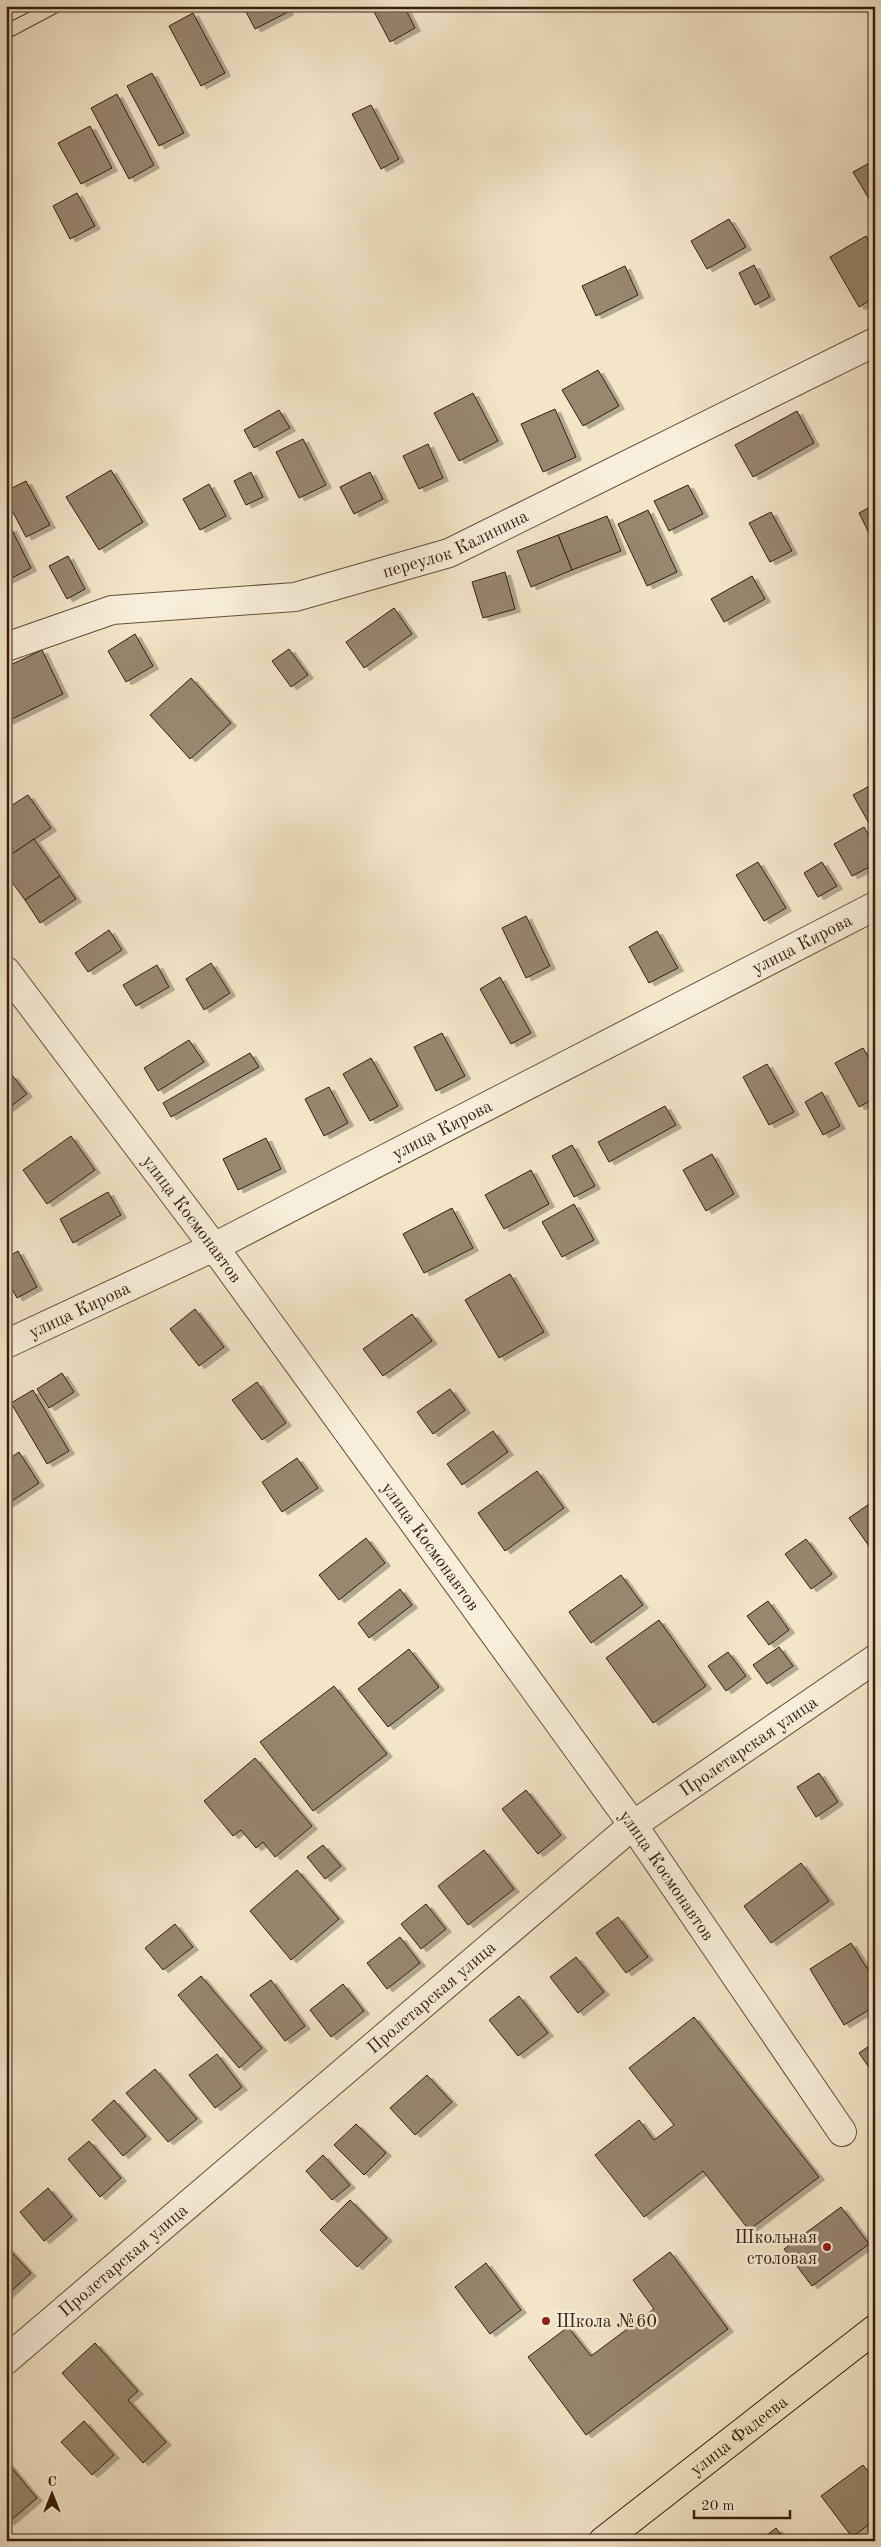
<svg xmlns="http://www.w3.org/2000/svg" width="881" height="2547" font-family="'Old Standard TT',serif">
  <defs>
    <filter id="shadow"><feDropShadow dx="5.5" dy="3" stdDeviation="0" flood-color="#0004"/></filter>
  </defs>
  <rect width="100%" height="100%" fill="#f2e5c8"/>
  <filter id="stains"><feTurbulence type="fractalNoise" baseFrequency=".004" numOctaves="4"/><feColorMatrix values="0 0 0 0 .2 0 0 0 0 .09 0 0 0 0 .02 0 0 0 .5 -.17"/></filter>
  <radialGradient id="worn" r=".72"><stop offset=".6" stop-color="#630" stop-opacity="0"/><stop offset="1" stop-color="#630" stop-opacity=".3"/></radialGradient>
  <!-- building -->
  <g fill="#97866f" stroke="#351f0f" filter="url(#shadow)">
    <path d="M243 6H285L288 12 255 29Z"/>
    <path d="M371 6H404L415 28 390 42Z"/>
    <path d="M193 13 225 73 201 86 169 26Z"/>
    <path d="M152 73 184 133 159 146 127 86Z"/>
    <path d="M117 94 154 165 129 179 91 108Z"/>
    <path d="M371 105 399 159 381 169 352 114Z"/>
    <path d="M90 126 112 168 81 184 58 143Z"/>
    <path d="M875 160V209L853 172Z"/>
    <path d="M77 193 95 226 70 239 53 206Z"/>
    <path d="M729 219 746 247 707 269 691 241Z"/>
    <path d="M866 236 875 252V297L859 307 830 257Z"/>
    <path d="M754 265 770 297 755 305 739 273Z"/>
    <path d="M625 266 638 295 596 316 582 286Z"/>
    <path d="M875 362V374L869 364Z"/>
    <path d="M598 370 619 406 583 426 562 390Z"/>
    <path d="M473 393 498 441 459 461 434 413Z"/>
    <path d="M555 409 576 457 543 472 521 424Z"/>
    <path d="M279 410 290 428 254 448 244 430Z"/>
    <path d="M797 411 814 443 753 477 735 445Z"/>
    <path d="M303 439 326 485 299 498 276 452Z"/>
    <path d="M428 444 443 478 419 489 403 456Z"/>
    <path d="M111 470 143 522 99 550 66 497Z"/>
    <path d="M251 472 263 497 246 505 234 481Z"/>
    <path d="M370 472 383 499 354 514 340 487Z"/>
    <path d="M26 481 50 525 26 537 6 499V491Z"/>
    <path d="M209 484 226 516 200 530 183 499Z"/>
    <path d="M688 485 703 514 669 531 654 501Z"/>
    <path d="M875 504V533L870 535 859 513Z"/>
    <path d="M648 510 677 572 647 586 618 524Z"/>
    <path d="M771 512 792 551 770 562 749 523Z"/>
    <path d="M607 516 621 551 572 570 558 535Z"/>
    <path d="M11 528 31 568 6 581V530Z"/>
    <path d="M558 535 572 570 531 587 517 551Z"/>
    <path d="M68 556 85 589 67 599 49 566Z"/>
    <path d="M505 572 515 609 483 618 472 582Z"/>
    <path d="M752 576 765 599 724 622 711 599Z"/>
    <path d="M394 608 412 634 364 668 346 642Z"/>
    <path d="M135 634 153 666 126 682 108 651Z"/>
    <path d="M289 649 308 675 291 687 272 661Z"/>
    <path d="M42 650 63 694 6 722V667Z"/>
    <path d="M191 678 231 723 190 759 150 715Z"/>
    <path d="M875 783V834L853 795Z"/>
    <path d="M28 795 51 828 6 858V809Z"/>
    <path d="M864 827 875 846V864L852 876 834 844Z"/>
    <path d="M34 839 60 876 25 900 6 874V858Z"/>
    <path d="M758 862 786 908 764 921 736 875Z"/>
    <path d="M822 862 837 886 818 897 804 873Z"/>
    <path d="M60 876 76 899 40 923 25 900Z"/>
    <path d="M526 916 550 966 526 978 502 928Z"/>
    <path d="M109 930 122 950 88 972 75 953Z"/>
    <path d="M657 931 678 968 649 983 629 947Z"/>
    <path d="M211 963 230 993 204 1010 186 979Z"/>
    <path d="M157 965 169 987 136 1006 123 985Z"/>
    <path d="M500 977 531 1033 511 1044 480 989Z"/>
    <path d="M442 1033 465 1076 436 1091 414 1047Z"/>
    <path d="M189 1040 204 1062 158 1091 144 1068Z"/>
    <path d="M863 1048 875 1069V1098L859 1107 835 1063Z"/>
    <path d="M250 1053 259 1067 171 1117 163 1103Z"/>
    <path d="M371 1058 398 1106 370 1121 343 1074Z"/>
    <path d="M767 1064 794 1112 769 1125 743 1077Z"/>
    <path d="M12 1075 27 1094 6 1110V1079Z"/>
    <path d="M329 1087 348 1123 324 1136 305 1099Z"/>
    <path d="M822 1092 840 1126 823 1135 805 1102Z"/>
    <path d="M665 1106 676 1125 609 1162 598 1142Z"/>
    <path d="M71 1136 95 1170 47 1204 23 1170Z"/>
    <path d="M266 1138 281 1169 238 1190 223 1159Z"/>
    <path d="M572 1145 595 1186 574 1197 552 1156Z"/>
    <path d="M712 1154 734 1194 706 1211 683 1170Z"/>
    <path d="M531 1170 549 1204 504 1229 485 1195Z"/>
    <path d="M108 1192 121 1215 73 1243 60 1219Z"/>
    <path d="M574 1204 594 1240 562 1257 542 1222Z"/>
    <path d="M452 1208 473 1248 424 1273 403 1234Z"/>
    <path d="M18 1251 37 1287 17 1298 6 1279V1258Z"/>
    <path d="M510 1274 544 1332 499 1358 465 1300Z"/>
    <path d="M195 1309 224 1347 199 1366 170 1329Z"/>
    <path d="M412 1314 432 1341 383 1376 363 1349Z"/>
    <path d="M62 1373 74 1392 49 1408 37 1389Z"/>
    <path d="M257 1382 286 1423 262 1440 232 1400Z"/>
    <path d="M450 1389 465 1410 433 1434 417 1412Z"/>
    <path d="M33 1390 69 1451 47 1464 11 1403Z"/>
    <path d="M493 1431 508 1452 462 1485 447 1464Z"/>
    <path d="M19 1452 39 1483 6 1505V1461Z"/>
    <path d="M297 1458 318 1488 282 1512 262 1482Z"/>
    <path d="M537 1471 564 1508 505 1551 478 1513Z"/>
    <path d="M875 1500V1553H874L849 1518Z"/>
    <path d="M366 1538 385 1563 339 1600 319 1575Z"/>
    <path d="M806 1539 832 1574 811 1589 785 1554Z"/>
    <path d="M621 1575 643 1605 591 1643 569 1612Z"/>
    <path d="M400 1589 412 1605 369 1638 358 1623Z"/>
    <path d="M768 1601 789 1630 769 1645 747 1616Z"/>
    <path d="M659 1620 706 1686 653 1723 606 1658Z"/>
    <path d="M779 1647 793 1666 767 1684 753 1665Z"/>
    <path d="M409 1649 439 1687 388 1727 358 1689Z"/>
    <path d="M728 1652 746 1676 726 1691 708 1666Z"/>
    <path d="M334 1686 387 1754 313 1811 260 1742Z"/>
    <path d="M255 1758 312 1826 275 1857 263 1842 256 1848 241 1830 233 1836 204 1801Z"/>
    <path d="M819 1773 838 1802 816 1817 797 1787Z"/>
    <path d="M526 1790 561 1835 538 1854 502 1809Z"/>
    <path d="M323 1845 341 1866 325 1879 307 1857Z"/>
    <path d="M484 1850 514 1889 468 1925 438 1886Z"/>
    <path d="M801 1863 829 1901 771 1943 744 1906Z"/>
    <path d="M297 1870 339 1919 291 1960 250 1911Z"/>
    <path d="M426 1904 446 1929 421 1949 401 1924Z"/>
    <path d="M618 1917 648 1957 626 1973 596 1933Z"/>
    <path d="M175 1924 193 1947 163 1970 145 1948Z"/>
    <path d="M400 1937 420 1963 387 1989 367 1963Z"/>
    <path d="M851 1943 875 1981V2006L844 2025 810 1969Z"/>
    <path d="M576 1957 604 1992 578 2013 550 1977Z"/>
    <path d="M201 1976 262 2048 239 2068 178 1995Z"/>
    <path d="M271 1980 305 2026 285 2041 250 1995Z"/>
    <path d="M343 1984 364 2011 331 2037 310 2010Z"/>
    <path d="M519 1996 548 2033 518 2056 489 2020Z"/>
    <path d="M694 2017 819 2177 749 2230 703 2171 644 2217 595 2155 639 2120 654 2140 674 2125 629 2068Z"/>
    <path d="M875 2042V2076L859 2053Z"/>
    <path d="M217 2054 242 2087 215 2108 189 2075Z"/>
    <path d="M155 2069 197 2119 168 2142 126 2093Z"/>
    <path d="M427 2075 452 2102 415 2135 390 2108Z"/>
    <path d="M114 2100 146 2136 123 2156 92 2120Z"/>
    <path d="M356 2124 386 2153 364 2175 334 2145Z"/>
    <path d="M89 2141 121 2178 100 2197 68 2159Z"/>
    <path d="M323 2155 350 2185 332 2200 306 2171Z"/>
    <path d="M48 2188 72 2217 44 2241 20 2212Z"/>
    <path d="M350 2200 387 2238 357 2267 320 2230Z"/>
    <path d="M841 2207 869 2244 812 2286 784 2249Z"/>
    <path d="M6 2246 31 2273 6 2296Z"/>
    <path d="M670 2252 728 2329 586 2435 528 2357 568 2327 591 2356 654 2309 633 2280Z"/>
    <path d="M486 2263 521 2310 490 2334 455 2287Z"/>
    <path d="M95 2343 138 2391 128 2400 166 2442 143 2463 62 2373Z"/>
    <path d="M84 2421 114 2455 92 2475 61 2442Z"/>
    <path d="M6 2461 37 2498 9 2522 6 2519Z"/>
    <path d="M863 2465 875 2480V2520L852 2537 821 2496Z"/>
    <path d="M776 2528 786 2541H759Z"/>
  </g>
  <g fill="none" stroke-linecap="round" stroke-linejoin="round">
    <!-- minor casing -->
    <g stroke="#64503d" stroke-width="30">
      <g id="minor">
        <path id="s1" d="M6 647 112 610 295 597 449 553 875 342"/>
        <path id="s2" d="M6 971 214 1247 633 1825 842 2132"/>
        <path id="s3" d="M6 1344 214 1247 875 906"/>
        <path id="s4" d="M6 2360 633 1825 875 1659"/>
      </g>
    </g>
    <!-- major casing -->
    <g stroke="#351f0f" stroke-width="30">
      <g id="major">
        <path id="s5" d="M603 2541 875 2329"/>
      </g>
    </g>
    <!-- minor -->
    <use href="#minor" stroke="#f7eedb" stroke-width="28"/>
    <!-- major -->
    <use href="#major" stroke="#f2e5c8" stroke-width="28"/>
    <!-- tram -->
    <g stroke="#351f0f" stroke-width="1">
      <path d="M6 24 41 6"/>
      <path d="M6 40 70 6"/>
    </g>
  </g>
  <!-- markers -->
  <g fill="#8f2418" stroke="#f7eedb" stroke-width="2">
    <circle cx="827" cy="2247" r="5"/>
    <circle cx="546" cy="2321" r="5"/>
  </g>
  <g text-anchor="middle" stroke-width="5" stroke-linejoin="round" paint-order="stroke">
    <!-- street labels -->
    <g font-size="18" fill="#351f0f" stroke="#f7eedb">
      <text dy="6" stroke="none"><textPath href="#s1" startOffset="465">переулок Калинина</textPath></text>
      <text dy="6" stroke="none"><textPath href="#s3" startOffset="891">улица Кирова</textPath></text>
      <text dy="6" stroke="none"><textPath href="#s3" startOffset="486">улица Кирова</textPath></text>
      <text dy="6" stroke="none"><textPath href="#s2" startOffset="310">улица Космонавтов</textPath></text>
      <text dy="6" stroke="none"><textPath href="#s3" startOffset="81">улица Кирова</textPath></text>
      <text dy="6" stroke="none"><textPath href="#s2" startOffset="715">улица Космонавтов</textPath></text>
      <text dy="6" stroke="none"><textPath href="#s4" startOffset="964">Пролетарская улица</textPath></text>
      <text dy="6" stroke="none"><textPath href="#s2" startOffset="1120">улица Космонавтов</textPath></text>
      <text dy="6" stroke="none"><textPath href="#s4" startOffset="559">Пролетарская улица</textPath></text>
      <text dy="6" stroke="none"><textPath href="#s4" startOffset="154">Пролетарская улица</textPath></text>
      <text dy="6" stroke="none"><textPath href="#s5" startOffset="172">улица Фадеева</textPath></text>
    </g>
    <!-- poi labels -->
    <g font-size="18" fill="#351f0f" stroke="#f7eedb" text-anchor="end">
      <text x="817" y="2243">Школьная<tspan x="817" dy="21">столовая</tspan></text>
      <text x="556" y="2327" text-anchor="start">Школа №60</text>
    </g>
  </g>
  <!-- margin -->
  <rect width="881" height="2547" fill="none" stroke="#f2e5c8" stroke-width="25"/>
  <rect x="8" y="8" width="866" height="2532" fill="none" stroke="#351f0f" stroke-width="2.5"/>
  <rect x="12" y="12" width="856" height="2522" fill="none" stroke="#351f0f"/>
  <!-- north arrow -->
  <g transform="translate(52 2494)" stroke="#f7eedb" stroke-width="4" paint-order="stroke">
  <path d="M0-4L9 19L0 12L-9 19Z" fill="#351f0f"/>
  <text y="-8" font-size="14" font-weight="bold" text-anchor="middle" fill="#351f0f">С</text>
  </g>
  <!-- scale -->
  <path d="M694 2510v8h96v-8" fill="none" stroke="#351f0f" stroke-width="2.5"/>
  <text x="701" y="2510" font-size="15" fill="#351f0f" stroke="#f7eedb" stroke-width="4" paint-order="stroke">20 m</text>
  <rect width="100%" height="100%" filter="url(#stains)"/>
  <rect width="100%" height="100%" fill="url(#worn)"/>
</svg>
